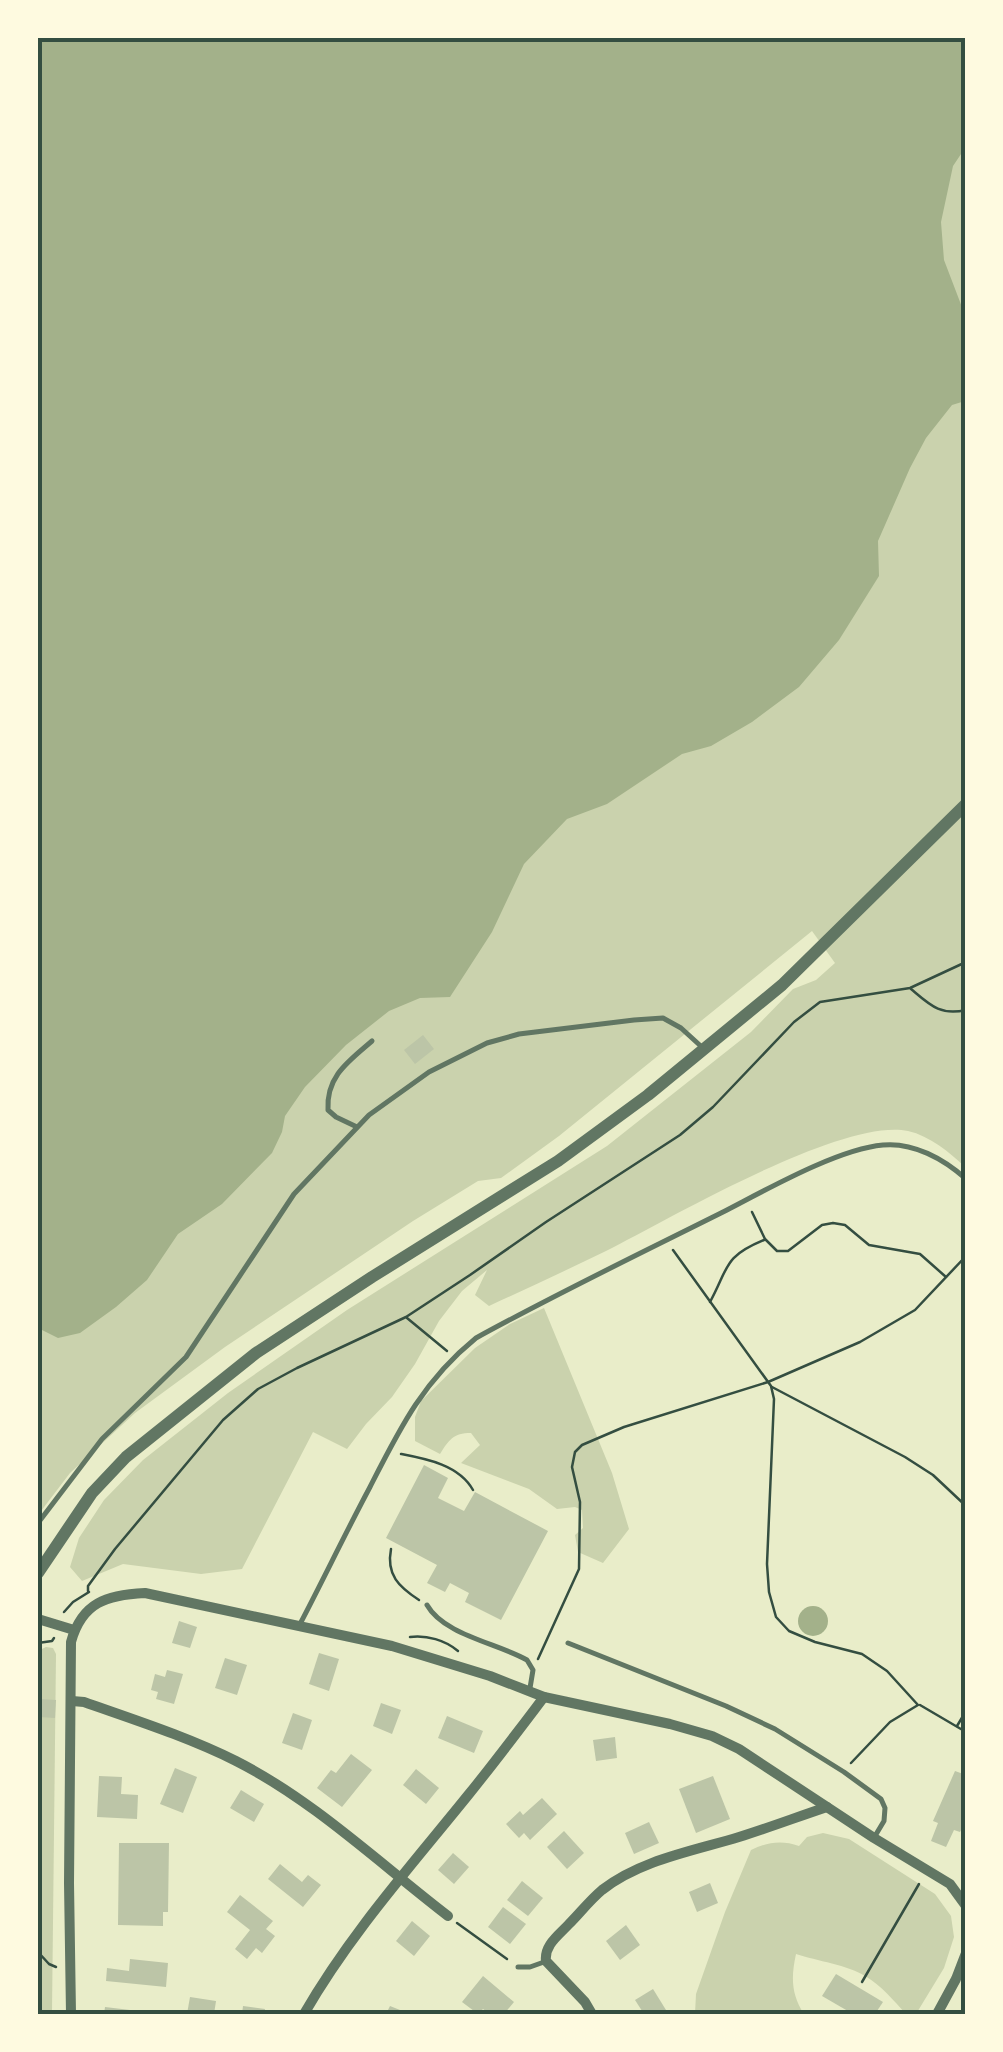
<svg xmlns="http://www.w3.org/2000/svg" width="1003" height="2052" font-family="'Work Sans',sans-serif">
  <rect width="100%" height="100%" fill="#e9edc9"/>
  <!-- green -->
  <g fill="#cad2ad">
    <path d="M38 38H965V1167C949 1152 930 1136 908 1131 843 1117 669 1219 606 1251 567 1270 528 1288 489 1306L475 1295 487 1270 462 1291 439 1321 415 1364 392 1397 366 1424 347 1449 313 1432 242 1569 201 1574 123 1564 82 1581 70 1567 79 1538 104 1500 143 1460 228 1393 347 1310 607 1146 751 1032 793 989 816 980 835 963 812 931 559 1136 501 1178 478 1181 413 1221 225 1347 135 1413 70 1473 38 1515Z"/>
    <path d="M544 1308 612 1473 629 1529 603 1563 578 1552 575 1535 583 1528 582 1510 575 1507 557 1509 529 1489 461 1463 480 1445 471 1433C453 1433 449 1440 440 1454L415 1441V1417L421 1401 475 1348 510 1324Z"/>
    <path d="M46 1647 53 1648 56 1654 52 2011H38V1651Z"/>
    <path d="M823 1833 849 1839 935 1894 951 1916 954 1937 944 1968 916 2014H906C894 2001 881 1985 865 1976 848 1965 817 1961 796 1954 791 1977 791 1994 804 2014H695L696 1994 725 1912 751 1850C767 1842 782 1840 799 1846L807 1837Z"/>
  </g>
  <!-- water -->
  <g fill="#a3b18a">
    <path d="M38 38H966L965 148 953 166 941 222 944 260 965 315V401L952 405 926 438 910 468 878 541 879 576 839 640 799 687 752 722 711 746 682 754 607 804 567 819 524 864 492 932 450 997 420 998 389 1011 346 1045 305 1087 285 1116 282 1132 272 1153 222 1204 178 1234 147 1280 116 1307 80 1333 58 1338 38 1328Z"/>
    <circle cx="813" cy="1621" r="15"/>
  </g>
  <!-- building -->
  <g fill="#bcc5a7">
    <path d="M423 1035 434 1049 415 1064 404 1050Z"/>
    <path d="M424 1465 448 1478 438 1498 464 1511 475 1492 548 1531 501 1620 465 1602 469 1593 450 1583 445 1592 427 1583 437 1565 386 1538Z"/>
    <path d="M179 1621 197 1627 190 1648 172 1643Z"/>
    <path d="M319 1653 339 1659 329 1691 309 1684Z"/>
    <path d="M225 1658 247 1665 237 1695 215 1688Z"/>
    <path d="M167 1670 183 1674 174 1704 156 1699 158 1692 151 1690 155 1674 165 1677Z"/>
    <path d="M40 1699 56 1700 55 1718 39 1717Z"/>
    <path d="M381 1703 401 1710 392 1734 373 1726Z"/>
    <path d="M293 1713 312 1720 302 1750 282 1743Z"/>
    <path d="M447 1716 483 1731 474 1753 438 1738Z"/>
    <path d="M615 1737 617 1758 596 1761 593 1740Z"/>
    <path d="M351 1754 372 1770 342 1807 317 1788 331 1770 336 1773Z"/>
    <path d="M175 1768 197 1777 183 1813 160 1804Z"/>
    <path d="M416 1769 439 1788 426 1804 403 1785Z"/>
    <path d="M955 1771 966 1775V1820L960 1832 954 1830 946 1847 931 1841 938 1823 933 1821Z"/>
    <path d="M99 1776 122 1777 121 1794 138 1795 137 1819 97 1817Z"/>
    <path d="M713 1776 730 1819 696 1833 679 1789Z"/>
    <path d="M241 1790 264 1804 254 1822 230 1808Z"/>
    <path d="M542 1798 557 1814 530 1840 524 1833 519 1838 506 1824 520 1811 523 1815Z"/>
    <path d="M649 1822 659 1843 634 1854 625 1833Z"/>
    <path d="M564 1831 584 1853 567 1869 547 1847Z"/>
    <path d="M119 1843H169L168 1912H163V1926L118 1925Z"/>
    <path d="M453 1853 469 1867 454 1884 438 1870Z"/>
    <path d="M280 1864 302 1882 308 1875 321 1885 303 1907 268 1879Z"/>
    <path d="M522 1881 543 1898 528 1916 507 1900Z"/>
    <path d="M710 1883 718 1903 697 1912 689 1892Z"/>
    <path d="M240 1895 273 1921 266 1929 275 1936 262 1953 256 1948 247 1959 235 1949 250 1930 227 1912Z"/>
    <path d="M503 1907 526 1924 510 1944 488 1927Z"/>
    <path d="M412 1921 430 1936 414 1956 396 1941Z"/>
    <path d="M626 1925 640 1945 620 1960 606 1941Z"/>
    <path d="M130 1959 168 1963 166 1987 106 1981 107 1968 129 1971Z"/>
    <path d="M836 1974 883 2002 875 2014H853L822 1996Z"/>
    <path d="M483 1976 514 2002 504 2014H490L483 2009 478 2014 462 2002Z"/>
    <path d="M653 1989 666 2010 660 2014H644L635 2000Z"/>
    <path d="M190 1997 216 2001 214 2014H187Z"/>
    <path d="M243 2006 265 2009 264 2014H242Z"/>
    <path d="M390 2006 410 2014H386Z"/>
    <path d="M105 2007 130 2010V2014H104Z"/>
  </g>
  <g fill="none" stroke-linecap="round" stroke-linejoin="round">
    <!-- path -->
    <g stroke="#344e41" stroke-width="2.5">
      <path d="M911 989C930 1005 940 1016 966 1010"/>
      <path d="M752 1212 765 1239 777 1251H788L822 1225 833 1223 845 1225 869 1245 920 1254 946 1277"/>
      <path d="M673 1250 771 1386 774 1399 767 1564 769 1592 776 1617 789 1631 815 1642 862 1654 887 1671 918 1705 890 1722 851 1763"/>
      <path d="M710 1302C729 1267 723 1257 764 1240"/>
      <path d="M407 1318 447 1351"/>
      <path d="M772 1387 905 1457 933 1475 966 1506"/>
      <path d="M401 1454C427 1459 459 1465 473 1490"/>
      <path d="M391 1549C386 1575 399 1587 419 1600"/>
      <path d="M88 1591V1586L115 1549 223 1420 258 1389 297 1368 406 1317 470 1275 546 1222 680 1135 713 1107 794 1022 820 1002 910 988 966 962"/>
      <path d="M64 1612 73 1602 89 1592"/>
      <path d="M410 1637C427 1635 445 1640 458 1651"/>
      <path d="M38 1643 52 1641 54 1638"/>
      <path d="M538 1659 579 1569 580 1502 572 1467 575 1452 582 1445 624 1427 768 1382 860 1342 915 1310 966 1256"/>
      <path d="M920 1705 966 1732"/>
      <path d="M957 1726 966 1711"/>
      <path d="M457 1923 507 1959"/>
      <path d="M38 1952 49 1964 56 1967"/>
      <path d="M862 1982 919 1884"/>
    </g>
    <!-- service -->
    <g stroke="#617663" stroke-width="5">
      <path d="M357 1127 336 1117 328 1110C326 1076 349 1061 372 1041"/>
      <path d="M38 1523 102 1439 186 1357 294 1194 369 1115 429 1072 487 1043 519 1034 634 1020 663 1018 681 1028 704 1049"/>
      <path d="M427 1605C444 1635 497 1643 527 1660L533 1670 530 1688"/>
      <path d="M300 1624C324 1578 346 1532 370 1487 400 1428 423 1381 476 1338 556 1294 639 1254 721 1213 764 1191 837 1149 883 1145 913 1142 944 1159 966 1179"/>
      <path d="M568 1643 726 1706 775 1729 844 1772 881 1799 885 1808 884 1821 875 1836"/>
      <path d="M518 1967H530L544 1962"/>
    </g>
    <!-- minor -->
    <g stroke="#617663" stroke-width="10">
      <path d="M38 1619 74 1630"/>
      <path d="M72 1701 84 1702C135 1720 188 1737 236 1761 313 1800 379 1863 448 1916"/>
      <path d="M71 2014 69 1883 71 1642C82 1602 107 1595 145 1593L392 1646 490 1676 544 1697 670 1724 712 1736 739 1749 874 1838 950 1884 966 1906"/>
      <path d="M304 2014C350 1934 411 1866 469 1794 495 1762 519 1730 544 1697"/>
      <path d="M592 2014 585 2002 546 1961C544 1945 559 1935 569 1924 580 1913 590 1900 602 1890 640 1860 693 1851 739 1837 768 1828 797 1817 827 1807"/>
      <path d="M937 2014 956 1979 966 1953"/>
    </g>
    <!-- tertiary -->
    <path stroke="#617663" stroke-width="12" d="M38 1573 92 1493 126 1457 256 1353 372 1277 558 1161 648 1095 782 985 966 804"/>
  </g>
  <!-- border -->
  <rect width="1003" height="2052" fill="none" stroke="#fefae0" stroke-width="80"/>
  <rect x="40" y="40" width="923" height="1972" fill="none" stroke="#344e41" stroke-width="4"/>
</svg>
